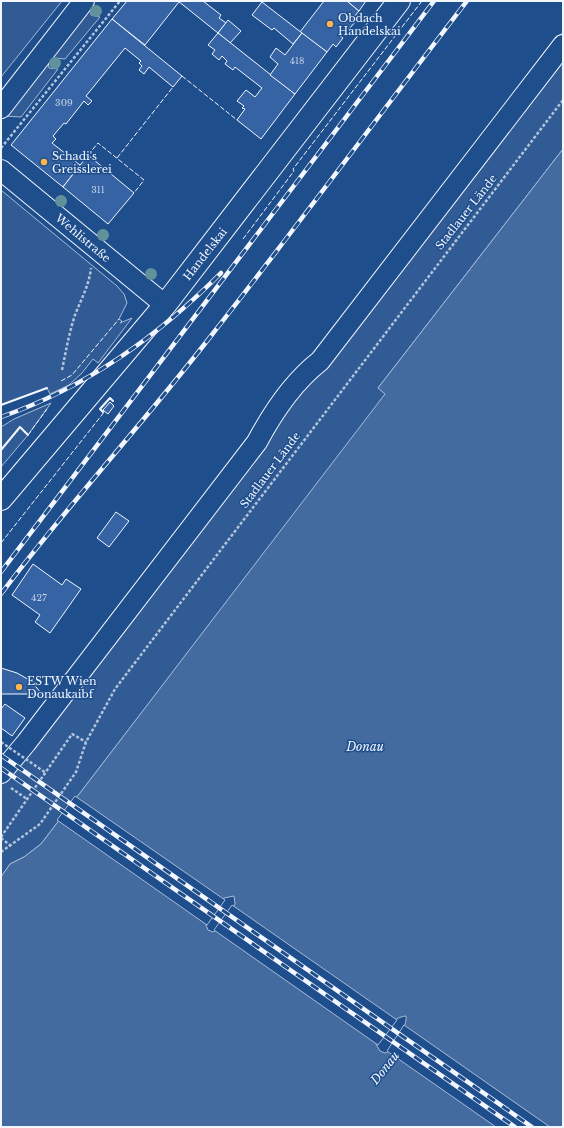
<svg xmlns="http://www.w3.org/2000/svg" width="564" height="1128" viewBox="0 0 564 1128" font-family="'Libre Baskerville',serif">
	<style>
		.built { fill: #305b95; stroke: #a8bbd7 }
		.water { fill: #446ba0; stroke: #a8bbd7; fill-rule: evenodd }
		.pier { fill: #1f4e8c; stroke: #a8bbd7 }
		.building { fill: #3563a3; stroke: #f2f6ff }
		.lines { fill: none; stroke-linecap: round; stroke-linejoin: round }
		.minor-casing { stroke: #f2f6ff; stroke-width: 22 }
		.major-casing { stroke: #f2f6ff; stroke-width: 24 }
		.path { stroke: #b3c4dc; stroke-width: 2.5; stroke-dasharray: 3 2; stroke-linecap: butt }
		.minor { stroke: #1f4e8c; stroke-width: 20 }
		.major { stroke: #1f4e8c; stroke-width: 22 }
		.rail-casing { stroke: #f2f6ff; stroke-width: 4.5 }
		.rail { stroke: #1f4e8c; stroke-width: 3; stroke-dasharray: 9; stroke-linecap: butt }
		.path-bridge { stroke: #b3c4dc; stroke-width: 2.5; stroke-dasharray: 3 2; stroke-linecap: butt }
		.fence { stroke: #f2f6ff; stroke-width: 1; stroke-dasharray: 5 2; stroke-linecap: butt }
		.wall { stroke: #f2f6ff; stroke-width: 2 }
		.tree { fill: #61919a }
		.poi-dot { fill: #ffb74d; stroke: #1f4e8c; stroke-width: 1.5 }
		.labels { text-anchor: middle; stroke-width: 3; stroke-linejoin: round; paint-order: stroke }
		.number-label { font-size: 9px; fill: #c3d1e8 }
		.poi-label { font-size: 11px; fill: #f2f6ff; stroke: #1f4e8c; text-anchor: start }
		.street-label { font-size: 11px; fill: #f2f6ff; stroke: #1f4e8c }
		.water-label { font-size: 12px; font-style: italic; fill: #f2f6ff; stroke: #1f4e8c }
	</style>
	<rect width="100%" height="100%" fill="#1f4e8c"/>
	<g class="built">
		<polygon points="1,1 62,1 1,77"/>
		<polygon points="90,10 91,15 100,17 65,59 55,58 49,61"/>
		<polygon points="563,32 563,149 378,388 386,394 41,844 24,857 10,864 1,877 1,760"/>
		<polygon points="48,62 49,68 58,69 21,117 4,116"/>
		<polygon points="1,190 117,286 124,294 127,303 119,319 122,321 120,323 132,318 98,363 93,359 82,373 69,385 50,394 47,388 1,405"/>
		<polygon points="51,403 28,435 1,467 1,427 14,419"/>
	</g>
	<path class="water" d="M563 149V1127H1V877L10 864 24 857 41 844 385 394 378 388ZM234 896 235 904 217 930 213 932 208 930 205 922 224 898ZM406 1016C408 1024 394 1052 385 1053L380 1051 376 1044C383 1033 392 1017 406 1016Z"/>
	<g class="pier">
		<polygon points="75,796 225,900 207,925 57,820"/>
		<polygon points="232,905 397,1020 378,1045 214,930"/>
		<polygon points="404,1025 550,1127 496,1127 387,1051"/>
	</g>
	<g class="building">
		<polygon points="127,1 178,1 179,2 145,45 112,19"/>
		<polygon points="178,1 203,1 221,15 219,18 226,23 218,33"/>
		<polygon points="324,1 347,1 359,11 352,19 356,21 349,29 346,27 339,35 343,38 336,47 333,44 327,52 300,32"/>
		<polygon points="347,1 366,1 359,11"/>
		<polygon points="262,2 302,33 293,44 274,28 272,30 252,15"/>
		<polygon points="112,19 182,76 173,87 149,67 144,74 139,70 142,66 139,63 141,61 125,48 86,96 92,101 88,105 84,101 66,124 64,123 53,136 56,139 52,143 80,165 63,187 11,145"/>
		<polygon points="228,20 241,31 230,43 218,33"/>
		<polygon points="218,33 295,94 261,139 237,120 245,109 242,108 244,106 237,101 246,90 255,97 262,88 235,67 233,70 225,64 227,61 222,56 219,60 212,54 215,50 208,45"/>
		<polygon points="302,33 327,52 295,94 270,75 278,64 270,57 276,48 285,55"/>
		<polygon points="88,155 134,193 108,224 63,187"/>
		<polygon points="110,402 114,406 108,414 103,410"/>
		<polygon points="116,512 129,521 109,547 97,538"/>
		<polygon points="33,564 62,585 66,579 81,589 50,633 35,622 40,615 12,595"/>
		<polygon points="1,668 17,673 31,681 42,694 1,694"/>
		<polygon points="5,704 25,718 12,736 1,728 1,709"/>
	</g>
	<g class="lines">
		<g class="minor-casing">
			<g id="minor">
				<polyline points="1,108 84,1"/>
				<polyline points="1,170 165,305"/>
				<path d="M1 773 26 743 257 442C273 412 293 382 320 361L563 45"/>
			</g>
		</g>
		<g class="major-casing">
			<polyline id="major" points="1,499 165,305 399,1"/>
		</g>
		<g class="path">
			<polyline points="1,148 120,1"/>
			<path d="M62 370C66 351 69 333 75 315 81 299 89 286 91 268"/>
			<polyline points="11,788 27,799"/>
			<polyline points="1,837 72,734 86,742"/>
			<polyline points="1,838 11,846"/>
			<polyline points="1,852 40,824 76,772 86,742 115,689 563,100"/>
		</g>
		<use href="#minor" class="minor"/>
		<use href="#major" class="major"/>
		<g class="rail-casing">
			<g id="rail">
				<path d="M1 417C87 387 157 337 221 273"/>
				<polyline points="1,572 434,1"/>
				<path d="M1 594C66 507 140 427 207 341 295 229 380 114 467 1"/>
				<polyline points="1,755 532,1127"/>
				<polyline points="1,768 515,1127"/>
			</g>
		</g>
		<use href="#rail" class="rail"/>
		<polyline class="path-bridge" points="1,742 46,773"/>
		<g class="fence">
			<polyline points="182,76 237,120"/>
			<polyline points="88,155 98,143 144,180 134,193"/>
			<polyline points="117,158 173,87"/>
			<polyline points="243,239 294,171 293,169 422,1"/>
			<polyline points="61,381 72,375 119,319"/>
			<polyline points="28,435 47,409"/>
			<polyline points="1,543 105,411"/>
		</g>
		<g class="wall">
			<polyline points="1,405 47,388"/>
			<polyline points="103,412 100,409 110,398 113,401"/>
			<polyline points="1,450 20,427 28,435"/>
		</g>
	</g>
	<g class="tree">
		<circle cx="96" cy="11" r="6"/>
		<circle cx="55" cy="63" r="6"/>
		<circle cx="61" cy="201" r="6"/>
		<circle cx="103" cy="235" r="6"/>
		<circle cx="151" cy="274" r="6"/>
	</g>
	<g class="poi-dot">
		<circle cx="330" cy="24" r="4"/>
		<circle cx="44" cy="162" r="4"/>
		<circle cx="19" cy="687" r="4"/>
	</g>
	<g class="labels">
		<g class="number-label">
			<text x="297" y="64">418</text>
			<text x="64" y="106">309</text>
			<text x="98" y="193">311</text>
			<text x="39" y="601">427</text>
		</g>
		<g class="poi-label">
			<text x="338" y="22">Obdach<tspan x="338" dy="13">Handelskai</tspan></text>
			<text x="52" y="160">Schadi's<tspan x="52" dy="13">Greisslerei</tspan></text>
			<text x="27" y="685">ESTW Wien<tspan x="27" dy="13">Donaukaibf</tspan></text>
		</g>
		<g class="street-label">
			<text transform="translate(466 212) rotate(-52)" y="4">Stadlauer Lände</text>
			<text transform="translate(83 238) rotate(40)" y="4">Wehlistraße</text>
			<text transform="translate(205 254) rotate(-52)" y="4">Handelskai</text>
			<text transform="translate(270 470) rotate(-53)" y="4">Stadlauer Lände</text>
		</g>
		<g class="water-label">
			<text x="365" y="751">Donau</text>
			<text transform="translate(385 1068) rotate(-52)" y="4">Donau</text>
		</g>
	</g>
	<rect width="564" height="1128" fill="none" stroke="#f2f6ff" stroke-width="4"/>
</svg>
